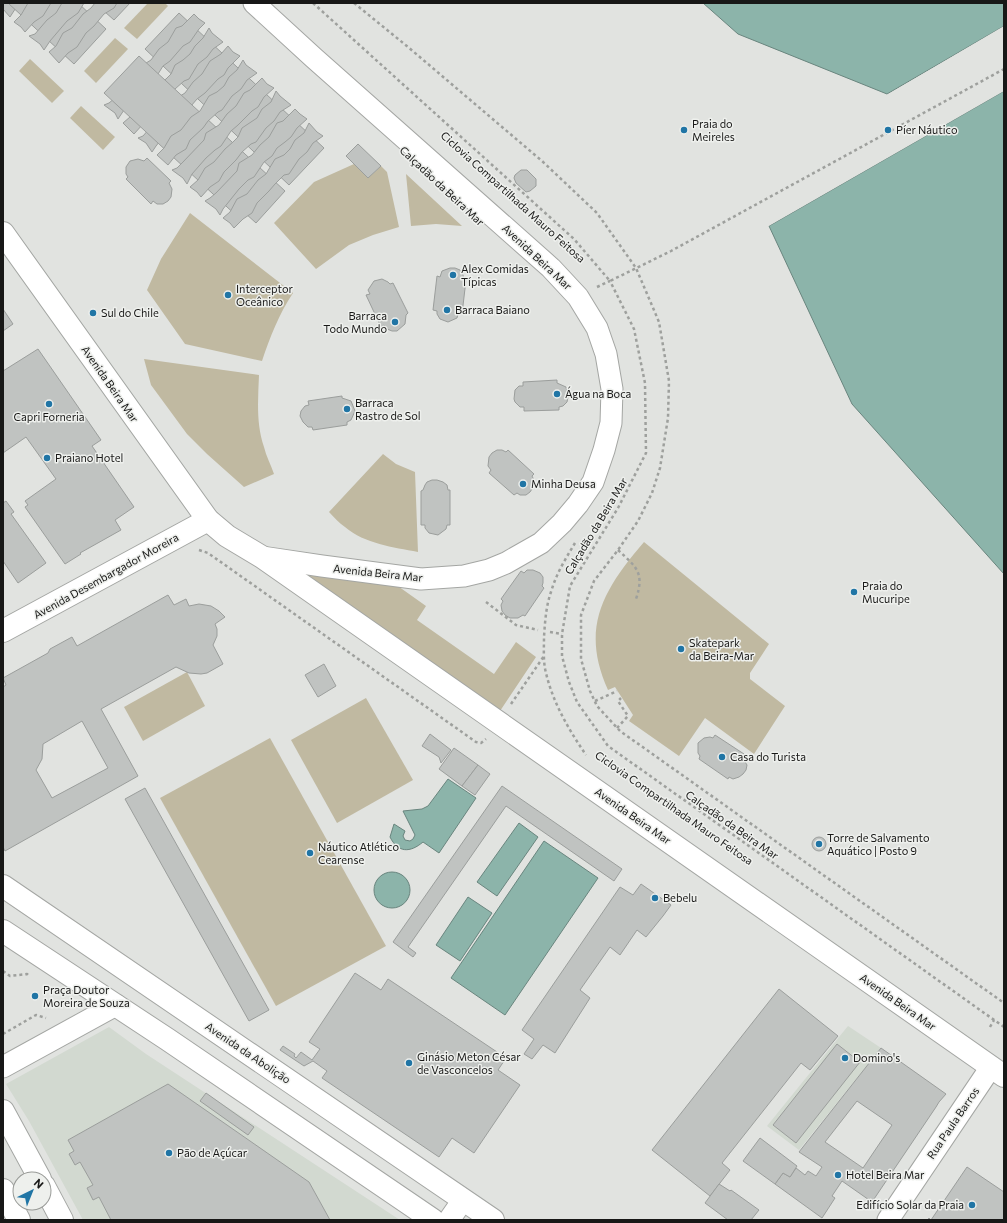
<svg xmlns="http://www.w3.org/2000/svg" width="1007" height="1223" viewBox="0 0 1007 1223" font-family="Commissioner,sans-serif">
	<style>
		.built { fill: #d2d9d0 }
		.green { fill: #c0b9a1 }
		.water { fill: #8cb4aa; stroke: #69857e }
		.pier { fill: #e1e3e0 }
		.building { fill: #c0c3c1; stroke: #9b9e9c; fill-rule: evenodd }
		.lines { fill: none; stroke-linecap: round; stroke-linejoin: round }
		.minor-casing { stroke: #a4a6a3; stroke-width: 23 }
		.major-casing { stroke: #a4a6a3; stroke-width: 24 }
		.path { stroke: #9ea09d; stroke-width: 2.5; stroke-dasharray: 3 3; stroke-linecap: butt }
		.minor { stroke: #fff; stroke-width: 21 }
		.major { stroke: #fff; stroke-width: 22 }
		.poi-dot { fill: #2075a5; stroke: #eef0ed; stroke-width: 1.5 }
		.labels { text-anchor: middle; stroke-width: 3; stroke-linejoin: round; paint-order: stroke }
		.poi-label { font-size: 11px; fill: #181817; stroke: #eef0ed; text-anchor: start }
		.street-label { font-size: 11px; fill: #181817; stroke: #eef0ed }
	</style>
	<rect width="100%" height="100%" fill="#e1e3e0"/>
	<g class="built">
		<polygon points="848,1026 881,1048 799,1150 767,1126"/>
		<polygon points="109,1027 146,1054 400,1220 83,1220 29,1121 6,1084"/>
	</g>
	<g class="green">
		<polygon points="148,3 165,3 168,6 137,39 124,28"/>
		<polygon points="115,38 128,49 96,83 84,71"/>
		<polygon points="30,59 64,91 52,103 19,71"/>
		<polygon points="81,106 115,137 103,150 70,118"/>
		<polygon points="354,164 368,178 381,166 387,172 399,227 373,235 349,245 316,269 274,223 314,182"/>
		<polygon points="406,174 462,226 436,224 411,226"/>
		<path d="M190 213 293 293C279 314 270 337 262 361L185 344 147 290 161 259Z"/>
		<path d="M144 359 259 375C258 399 256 424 264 447 266 456 271 465 274 474L244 487 207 454 187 434 151 385Z"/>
		<path d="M383 454 396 464 415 472 418 552C393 547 365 544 345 527 339 523 334 517 329 512Z"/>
		<path d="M644 542 769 644 750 673V679L785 706 754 754 705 718 679 756 629 721 633 715 615 687 608 690C580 628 603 590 644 542Z"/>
		<polygon points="302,571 395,584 426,606 417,620 494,674 516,642 536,657 500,711"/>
		<polygon points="187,672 205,706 143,741 124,707"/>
		<polygon points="366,698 413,780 337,823 291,740"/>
		<polygon points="270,738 386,946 276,1006 160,798"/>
	</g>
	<g class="water">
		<polygon points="703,3 1004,3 1004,26 887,94 738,34"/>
		<polygon points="1004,91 1004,574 852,404 769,226"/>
		<path d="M448 779 476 798 439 853 423 842C410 853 398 853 390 837L394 824 405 831 403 836 405 840 410 841 413 839 415 835 403 811 422 809 428 806Z"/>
		<polygon points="519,823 538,837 497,896 477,882"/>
		<polygon points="544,841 598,878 505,1015 451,978"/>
		<circle cx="392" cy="890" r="18"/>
		<polygon points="468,897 492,913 460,961 436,945"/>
	</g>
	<g class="pier">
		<polygon points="1004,26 1004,28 888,96 885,96"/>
		<polygon points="1004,89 1004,91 767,227 768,225"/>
	</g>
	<g class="building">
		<polygon points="3,3 19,3 10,17 3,9"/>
		<polygon points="8,3 78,3 106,29 74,64"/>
		<polygon points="28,3 51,3 43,16 34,22 25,32 21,27 14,22 21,15"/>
		<polygon points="62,3 84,3 78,13 67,21 50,41 44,50 40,44 29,36 35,34 47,20 56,13"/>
		<polygon points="95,3 130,3 114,20"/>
		<polygon points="95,3 117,3 114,8 104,14 94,26 86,33 77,47 68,53 59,63 49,52 56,46 63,33 72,28 83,14 91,8"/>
		<polygon points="179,13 324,148 289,185 145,49"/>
		<polygon points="194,14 199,19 205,23 199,29 190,42 183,46 170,61 163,66 153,82 147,85 138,94 124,110 118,119 115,113 104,105 109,103 115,98 135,76 138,68 151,60 159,49 168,42 176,28 182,26"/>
		<polygon points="209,28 212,33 223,42 213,49 207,57 198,64 189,79 184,81 175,89 169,97 157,109 151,118 143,124 134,134 123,123 130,117 138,105 147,99 157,89 158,85 166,79 171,74 175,65 183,60 190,54 195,46 203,38"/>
		<polygon points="228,46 233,52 240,56 228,68 224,75 218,79 205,93 197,99 191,106 187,114 181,118 172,126 156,146 152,152 146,143 138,138 143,136 156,121 164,115 169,108 172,101 185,93 193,82 202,74 210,61 221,54"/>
		<polygon points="139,56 285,191 256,223 245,213 240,219 104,93"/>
		<polygon points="243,60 246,65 257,73 247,80 241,89 232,96 222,110 218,112 208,121 203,128 190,140 186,149 176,155 168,165 157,155 164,148 171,136 181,130 191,117 200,111 209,96 217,92 224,86 229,77 237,70"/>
		<polygon points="262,78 267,84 274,88 264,97 258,107 252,111 238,125 231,131 221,146 215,150 206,158 192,174 187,184 183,178 172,170 177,168 183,162 204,140 206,133 219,125 227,114 236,106 244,93 250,90"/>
		<polygon points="276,91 280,96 291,105 280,112 274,121 266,128 256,142 251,144 242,152 236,160 224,172 219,181 210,187 201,197 197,192 190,187 198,180 205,168 214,162 225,149 233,142 238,137 242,128 257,118 262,109 271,102"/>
		<polygon points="295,109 300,114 307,119 297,128 291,137 285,142 277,148 272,156 264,162 254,177 248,180 239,189 223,209 220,215 216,209 205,201 210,198 216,193 237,171 239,163 252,155 260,145 269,137 277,123 283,121"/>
		<polygon points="309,123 317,132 323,136 313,143 307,152 299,159 289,174 284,175 275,184 269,191 257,203 252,213 243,219 234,228 230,223 223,218 230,212 237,199 247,194 258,180 266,174 275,159 284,155 290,149 295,140 304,133"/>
		<polygon points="358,144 381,166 368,178 346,156"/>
		<polygon points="147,158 171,181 169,183 172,189 171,197 168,201 163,204 157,204 153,201 151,204 126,179 128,177 126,174 126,167 130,161 138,159 144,161"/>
		<polygon points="521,170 527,170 536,179 536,186 530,191 526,192 516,183 514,178 515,175"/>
		<polygon points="450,268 455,268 460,270 463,275 464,280 466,280 462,314 458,314 457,318 448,322 440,319 437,314 437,311 433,310 437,276 440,277 442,271"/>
		<polygon points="382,279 388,282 390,284 393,283 408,313 406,315 405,324 397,331 392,331 387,329 384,325 381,327 366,295 370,294 368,290 374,281"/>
		<polygon points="3,309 13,324 3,331"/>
		<polygon points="38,349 101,440 92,446 134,507 115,520 121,530 80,553 81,554 65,564 25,507 28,505 25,501 56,479 26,437 3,453 3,371"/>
		<polygon points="557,380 557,383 566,387 568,397 567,402 563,406 559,407 559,410 524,411 524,407 520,407 515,402 514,399 515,390 519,386 523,386 523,382"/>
		<polygon points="342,396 342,398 351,401 355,411 351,420 347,422 347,425 313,430 312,427 308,427 303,422 300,416 301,411 305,406 309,405 308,401"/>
		<polygon points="497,450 502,450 506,452 508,450 534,474 532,476 534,480 534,486 530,492 526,495 520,495 517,493 514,495 489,473 491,470 488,466 489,457 492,453"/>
		<polygon points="432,480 437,480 443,482 447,485 448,490 450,490 450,525 447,525 446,529 438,535 429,533 425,528 425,525 421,525 421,491 423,490 425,485 427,482"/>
		<polygon points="6,501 14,512 11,514 46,563 18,583 3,561 3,503"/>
		<polygon points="527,570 533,570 540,573 543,577 543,583 542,586 544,588 525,616 523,615 518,618 510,618 505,615 502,611 501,605 503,601 501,599 521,571 524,573"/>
		<path d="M168 595 174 605 186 599 189 606 199 604 211 606 219 611 225 617 215 624 217 629V636L213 645 223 664 207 673 201 674 189 673 176 667 101 709 138 776 5 851 3 847V687L6 685 3 678 48 653 50 649 72 637 77 646ZM82 721 108 768 52 798 36 770 42 759 43 744Z"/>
		<polygon points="324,664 336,686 318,697 305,675"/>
		<polygon points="430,734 451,750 441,763 439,757 422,746"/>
		<polygon points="715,735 744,754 742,757 747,765 746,770 743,774 739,777 733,779 729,777 728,779 699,759 700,756 698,753 698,743 704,738 710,737 713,738"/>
		<polygon points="454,748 478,765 462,786 439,769"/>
		<polygon points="478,765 490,774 475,795 462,786"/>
		<polygon points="502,786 622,869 614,881 506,806 408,947 416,953 413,957 393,942"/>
		<polygon points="145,788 269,1010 249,1021 125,799"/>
		<circle cx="819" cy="844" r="7"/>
		<polygon points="641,884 671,905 663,916 646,937 637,930 620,955 610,947 580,990 590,998 555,1053 543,1045 532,1059 524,1054 534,1039 522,1030 620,887 633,895"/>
		<polygon points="355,973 381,990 388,979 506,1058 498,1070 520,1085 474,1153 452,1138 439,1157 322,1078 327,1071 313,1061 304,1066 280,1050 283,1046 295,1054 294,1056 296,1058 301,1052 312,1060 320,1049 309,1042"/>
		<polygon points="779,989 838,1036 810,1070 801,1063 722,1163 730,1170 710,1196 652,1150"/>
		<polygon points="837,1044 860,1062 796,1143 773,1125"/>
		<path d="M881 1048 946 1094 939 1102 936 1107 872 1202 842 1181 832 1196 835 1198 822 1218 775 1184 783 1173 790 1177 796 1168 805 1175 808 1171 816 1176 822 1167 799 1152ZM857 1101 892 1125 863 1168 825 1142Z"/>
		<polygon points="168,1084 309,1182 330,1220 111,1220 99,1197 93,1200 87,1188 93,1185 80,1162 75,1165 69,1154 74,1151 68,1140"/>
		<polygon points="206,1093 254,1127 248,1135 200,1101"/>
		<polygon points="760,1138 797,1166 790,1177 783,1173 775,1184 743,1161"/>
		<polygon points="967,1167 1004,1192 1004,1220 927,1220 929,1218 931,1220"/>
		<polygon points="719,1184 730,1191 731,1190 759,1210 751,1220 728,1220 705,1203"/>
	</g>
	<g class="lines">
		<g class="minor-casing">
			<g id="minor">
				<polyline points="254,3 314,58 551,268 578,297 597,328 606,354 612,389 611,423 604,450 593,482 578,504 562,523 541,543 506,563 489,570 464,576 421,579 322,566 262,557"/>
				<polyline points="3,1067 116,1005"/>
				<polyline points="449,1220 463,1200"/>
				<polyline points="888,1220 991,1067"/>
			</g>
		</g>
		<g class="major-casing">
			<g id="major">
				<polyline points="3,233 208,520 227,536 262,557 1004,1076"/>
				<polyline points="3,631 208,520"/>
				<polyline points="3,886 493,1220"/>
				<polyline points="3,931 167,1039 433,1220"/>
				<polyline points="3,1111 40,1179"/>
				<polyline points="44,1186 62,1220"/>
				<polyline points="3,1190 19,1220"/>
			</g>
		</g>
		<g class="path">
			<polyline points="313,3 574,239 610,281 671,251 1004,69"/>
			<polyline points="354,3 408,47 542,161 597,213 636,268 659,322 669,381 668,418 660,468 652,493 638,521 618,550 594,581 581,615 581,659 590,691 597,706 620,731 1004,1003"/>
			<polyline points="597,287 610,281 634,329 645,383 646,453 618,508 570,586 562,634 562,656 569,682 577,702 608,746 1004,1027"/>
			<path d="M575 543C566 558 556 574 551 592 546 606 545 622 544 637 544 649 543 662 546 673 553 703 569 730 586 755"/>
			<polyline points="199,550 208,553 476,742 481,743 486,739"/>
			<path d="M618 550C636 567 645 572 636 599"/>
			<polyline points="486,602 516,625 538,630"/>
			<polyline points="550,632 562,634"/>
			<polyline points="595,701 617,691"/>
			<polyline points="511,704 544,656"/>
			<polyline points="617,728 628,716 618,701 621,698"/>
			<polyline points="3,971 10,976 27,974 28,975"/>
			<polyline points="990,1027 994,1020"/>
			<polyline points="3,1034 36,1015 46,1018"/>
		</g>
		<use href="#minor" class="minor"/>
		<use href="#major" class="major"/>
	</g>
	<g class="poi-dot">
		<circle cx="684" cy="130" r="4"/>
		<circle cx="888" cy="130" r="4"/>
		<circle cx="453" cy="275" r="4"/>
		<circle cx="228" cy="295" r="4"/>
		<circle cx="447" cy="310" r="4"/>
		<circle cx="93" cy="313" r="4"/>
		<circle cx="395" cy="322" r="4"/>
		<circle cx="557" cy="394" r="4"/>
		<circle cx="49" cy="404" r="4"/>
		<circle cx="347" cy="409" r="4"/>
		<circle cx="47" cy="458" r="4"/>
		<circle cx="523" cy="484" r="4"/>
		<circle cx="854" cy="592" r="4"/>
		<circle cx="681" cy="649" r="4"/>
		<circle cx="722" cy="757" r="4"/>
		<circle cx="819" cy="844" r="4"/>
		<circle cx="310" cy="853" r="4"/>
		<circle cx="655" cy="898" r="4"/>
		<circle cx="35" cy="996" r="4"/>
		<circle cx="845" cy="1058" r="4"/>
		<circle cx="409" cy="1063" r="4"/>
		<circle cx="169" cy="1153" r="4"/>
		<circle cx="838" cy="1175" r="4"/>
		<circle cx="972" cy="1205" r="4"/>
	</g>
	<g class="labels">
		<g class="poi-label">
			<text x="692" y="128">Praia do<tspan x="692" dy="13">Meireles</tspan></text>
			<text x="896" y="134">Píer Náutico</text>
			<text x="461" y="273">Alex Comidas<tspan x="461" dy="13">Típicas</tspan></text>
			<text x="236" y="293">Interceptor<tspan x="236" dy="13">Oceânico</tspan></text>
			<text x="455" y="314">Barraca Baiano</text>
			<text x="101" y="317">Sul do Chile</text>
			<text x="387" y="320" text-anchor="end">Barraca<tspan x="387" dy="13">Todo Mundo</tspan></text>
			<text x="565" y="398">Água na Boca</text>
			<text x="355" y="407">Barraca<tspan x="355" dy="13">Rastro de Sol</tspan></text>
			<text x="49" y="421" text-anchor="middle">Capri Forneria</text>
			<text x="55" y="462">Praiano Hotel</text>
			<text x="531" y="488">Minha Deusa</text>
			<text x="862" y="590">Praia do<tspan x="862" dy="13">Mucuripe</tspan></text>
			<text x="689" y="647">Skatepark<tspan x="689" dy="13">da Beira-Mar</tspan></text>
			<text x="730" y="761">Casa do Turista</text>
			<text x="827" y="842">Torre de Salvamento<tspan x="827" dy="13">Aquático | Posto 9</tspan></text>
			<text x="318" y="851">Náutico Atlético<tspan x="318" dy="13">Cearense</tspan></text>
			<text x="663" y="902">Bebelu</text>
			<text x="43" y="994">Praça Doutor<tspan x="43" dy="13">Moreira de Souza</tspan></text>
			<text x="417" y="1061">Ginásio Meton César<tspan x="417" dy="13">de Vasconcelos</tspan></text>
			<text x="853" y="1062">Domino's</text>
			<text x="177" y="1157">Pão de Açúcar</text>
			<text x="846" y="1179">Hotel Beira Mar</text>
			<text x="964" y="1209" text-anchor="end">Edifício Solar da Praia</text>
		</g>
		<g class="street-label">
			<text transform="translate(442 186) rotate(43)" y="4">Calçadão da Beira Mar</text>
			<text transform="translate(513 197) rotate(42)" y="4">Ciclovia Compartilhada Mauro Feitosa</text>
			<text transform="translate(537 257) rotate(43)" y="4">Avenida Beira Mar</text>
			<text transform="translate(110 384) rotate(55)" y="4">Avenida Beira Mar</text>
			<text transform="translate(596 526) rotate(-59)" y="4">Calçadão da Beira Mar</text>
			<text transform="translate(378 573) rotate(6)" y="4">Avenida Beira Mar</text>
			<text transform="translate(106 576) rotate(-29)" y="4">Avenida Desembargador Moreira</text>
			<text transform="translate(674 808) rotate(35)" y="4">Ciclovia Compartilhada Mauro Feitosa</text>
			<text transform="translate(633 816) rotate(35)" y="4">Avenida Beira Mar</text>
			<text transform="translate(732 825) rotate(35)" y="4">Calçadão da Beira Mar</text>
			<text transform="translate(898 1002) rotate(35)" y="4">Avenida Beira Mar</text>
			<text transform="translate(248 1053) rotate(34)" y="4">Avenida da Abolição</text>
			<text transform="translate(953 1123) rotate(-56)" y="4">Rua Paula Barros</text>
		</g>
	</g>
	<rect width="1007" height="1223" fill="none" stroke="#181817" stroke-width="8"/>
	<g transform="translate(32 1191) rotate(43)"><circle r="19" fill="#eef0ed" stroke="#989a97"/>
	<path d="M0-3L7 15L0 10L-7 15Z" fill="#2075a5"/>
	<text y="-6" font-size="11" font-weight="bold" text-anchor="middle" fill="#181817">N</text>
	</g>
</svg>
